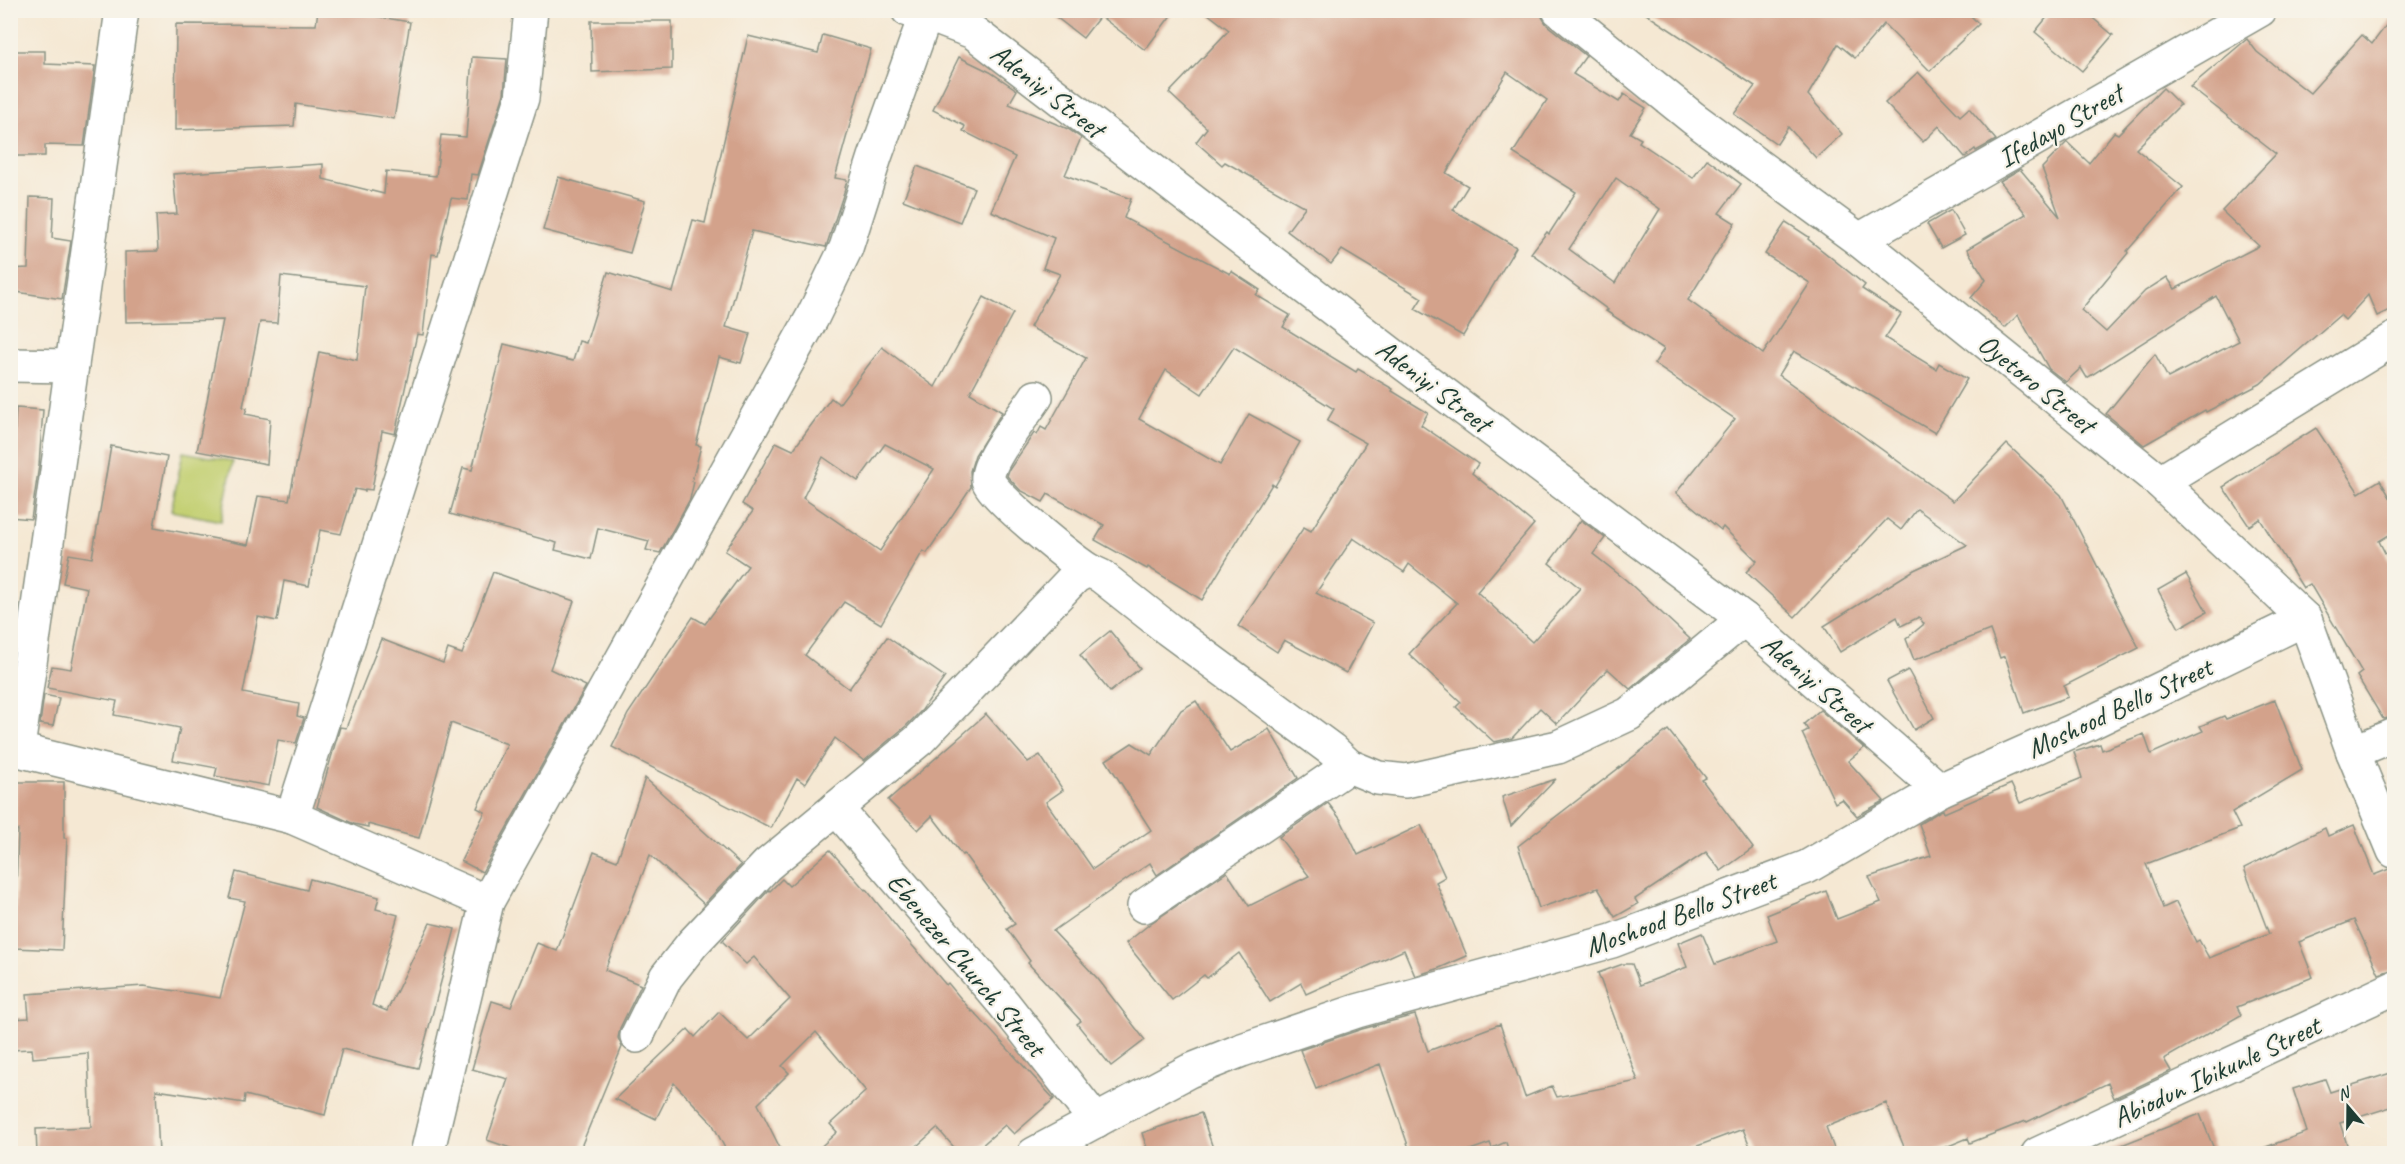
<svg xmlns="http://www.w3.org/2000/svg" width="2405" height="1164" viewBox="0 0 2405 1164" font-family="Caveat,sans-serif">
	<style>
		.green { fill: #c2cf71; stroke: #708652; stroke-width: 1.5 }
		.building { fill: #d3a28b; fill-rule: evenodd }
		.lines { fill: none; stroke-linecap: round; stroke-linejoin: round }
		.minor-casing { stroke: #8a9284; stroke-width: 36 }
		.minor { stroke: #fff; stroke-width: 33 }
		.labels { text-anchor: middle; stroke-width: 4.5; stroke-linejoin: round; paint-order: stroke }
		.street-label { font-size: 28px; fill: #1f3d34; stroke: #f7f3e8 }
	</style>
	<rect width="100%" height="100%" fill="#f7f3e8"/>
	<filter id="ink" filterUnits="userSpaceOnUse"><feTurbulence type="fractalNoise" baseFrequency=".0167" numOctaves="2"/><feDisplacementMap in="SourceGraphic" scale="12" xChannelSelector="R" yChannelSelector="G"/><feConvolveMatrix kernelMatrix="1 2 1 2 8 2 1 2 1" color-interpolation-filters="sRGB"/></filter>
	<filter id="wash" filterUnits="userSpaceOnUse"><feTurbulence type="fractalNoise" baseFrequency=".008" numOctaves="4" result="noise"/><feDisplacementMap in="SourceGraphic" scale="24" xChannelSelector="R" yChannelSelector="G"/><feGaussianBlur stdDeviation="1.35" result="paint"/><feColorMatrix in="noise" values="0 0 0 0 0 0 0 0 0 0 0 0 0 0 0 0 0 1.4 0 .05"/><feComposite in="paint" operator="in"/></filter>
	<g filter="url(#wash)">
		<rect width="100%" height="100%" fill="#f5e8d3"/>
		<polygon class="green" points="183,452 233,461 221,521 171,511"/>
		<g id="blocks">
			<g class="building">
				<polygon points="318,10 356,13 410,22 394,119 296,104 294,126 175,130 176,24 316,25"/>
				<polygon points="1047,10 1175,10 1145,50 1100,16 1083,38"/>
				<path d="M1203 10H1541L1542 17 1547 25 1586 56 1573 74 1619 102 1624 94 1646 108 1630 133 1641 139 1639 142 1693 178 1707 159 1741 184 1719 213 1735 223 1688 300 1763 354 1810 283 1765 254 1786 222 1809 237 1808 239 1865 285 1862 289 1901 314 1885 338 1936 369 1939 363 1967 379 1935 433 1794 351 1779 375 1953 501 2007 444 2061 495 2139 648 2064 686 2068 697 2024 713 2005 656 2000 658 1990 630 1914 660 1906 639 1924 624 1919 617 1901 626 1897 617 1840 652 1824 626 1914 570 1967 545 1917 509 1901 530 1887 519 1795 617 1746 572 1757 561 1723 527 1721 530 1676 493 1735 419 1654 364 1664 349 1606 311 1608 310 1531 253 1547 232 1549 234 1576 192 1513 153 1547 100 1507 72 1446 173 1468 186 1453 210 1516 247 1463 336 1415 309 1422 298 1342 250 1331 264 1287 231 1305 207 1225 162 1222 165 1196 142 1207 128 1169 93 1229 30ZM1616 178 1660 209 1615 283 1569 249Z"/>
				<polygon points="1640,10 1965,10 1979,24 1930,71 1884,24 1855,58 1838,44 1808,95 1842,134 1816,158 1788,127 1777,144 1734,114 1755,86"/>
				<polygon points="2053,10 2083,10 2113,35 2082,71 2035,32"/>
				<polygon points="2394,15 2394,308 2377,316 2368,295 2345,320 2340,315 2260,384 2206,412 2205,410 2144,445 2106,414 2155,354 2168,378 2239,341 2216,296 2087,378 2081,368 2066,382 2049,369 2018,315 2005,328 1971,298 1986,280 1967,249 2026,214 2000,181 2020,169 2060,217 2042,168 2067,142 2089,163 2114,132 2118,134 2163,88 2180,105 2136,149 2183,187 2127,251 2128,253 2081,310 2106,332 2145,291 2167,277 2175,289 2259,246 2222,211 2276,154 2190,87 2247,39 2257,52 2310,93 2362,35 2372,44"/>
				<polygon points="591,21 672,21 672,69 592,72"/>
				<polygon points="823,35 871,49 835,178 847,180 844,192 826,247 752,231 726,327 750,334 741,363 719,357 696,445 701,446 692,481 694,482 690,499 660,553 646,550 649,541 598,528 591,559 555,550 557,543 450,514 463,468 472,470 504,344 573,361 579,341 586,343 608,272 673,292 693,220 705,223 748,36 818,53"/>
				<polygon points="10,51 45,51 45,64 95,66 84,146 45,145 45,156 10,156"/>
				<polygon points="472,57 507,59 504,94 478,175 471,174 468,200 451,198 438,255 432,254 423,335 417,334 395,434 382,431 372,490 365,489 365,491 355,489 341,534 320,530 309,586 284,581 277,621 258,617 243,693 299,704 297,716 304,718 296,743 278,740 269,786 215,776 217,768 173,760 180,728 114,715 117,701 47,688 52,666 71,669 87,588 63,583 69,554 92,558 111,446 167,457 154,527 248,545 258,496 289,500 319,352 357,360 365,286 281,276 277,323 260,322 243,407 247,408 245,414 270,419 267,464 197,451 223,320 126,322 125,252 158,251 156,215 177,214 173,174 323,164 323,179 384,194 386,171 436,176 441,135 466,137"/>
				<polygon points="959,57 990,72 1017,90 1009,104 1068,129 1081,138 1065,175 1131,199 1124,218 1230,274 1231,271 1260,290 1256,295 1290,315 1283,327 1356,372 1358,369 1393,389 1392,391 1428,413 1421,425 1478,464 1472,473 1534,524 1477,592 1532,642 1580,588 1549,563 1581,520 1605,538 1593,554 1626,580 1690,639 1630,689 1608,669 1557,724 1540,708 1512,738 1494,742 1456,707 1461,702 1409,654 1457,603 1409,564 1404,572 1353,538 1316,593 1373,623 1346,673 1284,640 1277,652 1238,626 1304,527 1311,531 1366,443 1327,421 1334,409 1234,347 1202,394 1166,370 1139,419 1220,465 1249,414 1300,442 1275,486 1272,484 1202,600 1148,567 1147,569 1095,540 1104,525 1048,494 1043,502 1020,490 1007,476 1009,470 1034,433 1037,435 1041,427 1046,430 1086,358 1030,327 1060,274 1043,268 1054,238 991,211 1015,157 963,131 965,126 933,110"/>
				<polygon points="1918,72 1960,116 1969,108 1996,140 1976,151 1975,149 1965,157 1939,126 1923,142 1885,103"/>
				<polygon points="917,166 974,188 960,222 903,200"/>
				<polygon points="558,177 645,201 630,253 543,230"/>
				<polygon points="30,197 54,198 52,238 71,241 62,299 10,291 10,269 28,268"/>
				<polygon points="1951,210 1965,235 1941,248 1927,224"/>
				<path d="M984 297 1013 313 970 393 1002 412 975 455 970 471 971 487 927 553 923 551 881 624 844 602 805 655 849 689 887 637 945 677 922 710 906 726 864 761 835 738 805 784 797 778 771 828 612 747 628 714 693 617 705 624 748 566 725 551 753 511 742 504 776 442 793 450 831 398 839 404 882 347 935 387ZM885 444 934 469 880 551 803 498 823 457 858 481Z"/>
				<polygon points="16,408 43,410 39,465 31,519 10,517"/>
				<polygon points="2316,428 2359,493 2380,480 2394,504 2394,532 2379,541 2394,571 2394,717 2383,719 2357,676 2362,672 2310,584 2303,588 2260,519 2249,526 2223,487"/>
				<polygon points="493,572 574,601 550,669 586,686 482,872 461,861 485,812 477,808 507,744 451,723 419,838 368,824 368,827 354,824 317,807 340,727 346,728 381,639 443,663 448,649 462,654"/>
				<polygon points="2186,574 2207,612 2179,628 2158,590"/>
				<polygon points="1110,631 1140,668 1110,692 1080,655"/>
				<polygon points="1908,670 1934,718 1914,730 1887,681"/>
				<polygon points="44,695 59,698 53,726 40,724"/>
				<polygon points="2275,700 2302,770 2232,812 2240,828 2146,864 2163,908 2176,902 2196,942 2199,940 2209,958 2269,934 2244,868 2325,828 2328,836 2354,825 2374,875 2389,869 2394,869 2394,969 2379,974 2354,920 2299,942 2313,977 2237,1007 2241,1015 2164,1059 2171,1071 2114,1098 2108,1083 2027,1122 2026,1121 1970,1143 1968,1138 1929,1154 1907,1154 1886,1103 1826,1127 1836,1154 1753,1154 1743,1129 1676,1154 1509,1154 1506,1142 1492,1148 1490,1143 1459,1154 1411,1154 1380,1064 1316,1089 1300,1050 1362,1029 1415,1015 1428,1051 1500,1024 1525,1097 1552,1086 1557,1097 1638,1081 1598,973 1623,964 1632,964 1640,985 1687,967 1678,943 1702,933 1715,964 1777,941 1767,915 1826,891 1837,919 1881,902 1869,877 1931,856 1919,824 1940,811 1943,810 1944,813 2011,784 2020,803 2082,778 2074,752 2100,744 2102,750 2144,734 2151,754 2203,731 2200,726 2224,716 2226,719"/>
				<polygon points="1196,701 1230,752 1269,729 1298,778 1157,875 1150,863 1053,931 1098,979 1145,1040 1111,1066 1077,1024 1081,1021 1028,963 1030,961 1007,929 1015,924 964,854 962,855 932,816 918,830 888,800 986,714 1028,762 1040,755 1063,790 1046,802 1093,869 1151,830 1106,760 1132,743 1151,755 1181,710"/>
				<polygon points="1820,710 1864,748 1848,761 1884,801 1857,816 1842,799 1835,803 1802,733 1808,730 1804,724"/>
				<polygon points="1668,730 1706,778 1702,780 1753,848 1721,871 1706,852 1635,899 1638,904 1615,917 1598,888 1539,908 1518,846"/>
				<polygon points="645,778 741,865 704,904 650,855 605,970 641,985 620,1028 618,1038 622,1047 578,1154 528,1154 487,1140 508,1079 472,1069 492,1001 511,1007 537,943 557,951 594,852 617,861"/>
				<polygon points="1556,779 1511,826 1502,797"/>
				<polygon points="16,782 64,782 64,838 67,838 62,950 14,948 18,830 16,830"/>
				<polygon points="1328,803 1341,820 1358,855 1421,825 1445,877 1436,882 1467,956 1437,969 1415,976 1404,950 1306,994 1301,983 1270,1002 1239,953 1207,978 1204,975 1172,1000 1126,943 1151,923 1227,872 1249,906 1309,876 1279,837"/>
				<polygon points="830,850 865,890 866,889 899,930 946,985 948,983 972,1012 973,1011 1054,1099 1014,1134 1005,1125 972,1154 960,1154 937,1128 908,1154 813,1154 837,1132 830,1124 866,1091 816,1032 782,1066 789,1073 758,1104 783,1154 728,1154 712,1123 674,1083 656,1119 615,1099 688,1029 695,1037 719,1012 748,1040 790,999 754,957 746,964 722,941 769,890 770,891 782,879 789,886"/>
				<polygon points="236,872 307,890 310,879 379,897 376,909 398,915 372,1005 387,1011 430,923 455,929 418,1068 342,1049 325,1115 245,1095 244,1103 156,1090 159,1154 37,1154 36,1129 91,1127 88,1053 33,1058 32,1049 10,1050 10,1019 29,1018 27,994 144,986 220,998 245,901 229,898"/>
				<polygon points="2394,1072 2394,1106 2340,1123 2350,1154 2256,1154 2255,1151 2307,1132 2293,1089 2325,1079 2330,1092"/>
				<polygon points="1201,1113 1215,1154 1149,1154 1142,1133"/>
				<polygon points="2200,1114 2216,1154 2104,1154 2104,1152"/>
			</g>
		</g>
	</g>
	<g filter="url(#ink)">
		<use href="#blocks" fill-opacity="0" stroke="#8a9284" stroke-width="1.5"/>
		<g class="lines">
			<g class="minor-casing">
				<g id="minor">
					<polyline points="908,10 926,14 973,32 1403,363 1744,619 1940,790"/>
					<polyline points="1559,10 1693,118 1859,240 2160,482 2305,619 2353,752 2394,851"/>
					<polyline points="1859,240 2260,10"/>
					<polyline points="10,365 72,366"/>
					<path d="M1036 397C1026 413 984 463 988 480 991 495 1071 559 1088 570"/>
					<polyline points="2160,482 2394,339"/>
					<polyline points="10,748 292,817 487,902"/>
					<polyline points="18,748 122,10"/>
					<polyline points="2353,752 2394,735"/>
					<polyline points="836,808 1004,1004 1096,1121"/>
					<polyline points="292,817 522,98 531,10"/>
					<polyline points="1144,906 1349,766"/>
					<polyline points="637,1036 666,977 693,943 767,865 919,740 1075,577 1088,570 1101,576 1168,629 1332,750 1349,766 1378,778 1406,781 1558,747 1629,714 1744,619"/>
					<polyline points="427,1154 487,902 812,318 846,248 875,157 926,14"/>
					<polyline points="1034,1154 1189,1071 1242,1050 1357,1011 1612,941 1807,867 1940,790 2088,724 2305,619"/>
					<polyline points="2038,1154 2394,988"/>
				</g>
			</g>
			<use href="#minor" class="minor"/>
		</g>
	</g>
	<g class="labels">
		<g class="street-label">
			<text transform="translate(1048 90) rotate(38)" y="10">Adeniyi Street</text>
			<text transform="translate(2060 125) rotate(-30)" y="10">Ifedayo Street</text>
			<text transform="translate(2037 383) rotate(39)" y="10">Oyetoro Street</text>
			<text transform="translate(1434 385) rotate(37)" y="10">Adeniyi Street</text>
			<text transform="translate(1817 683) rotate(41)" y="10">Adeniyi Street</text>
			<text transform="translate(2119 707) rotate(-25)" y="10">Moshood Bello Street</text>
			<text transform="translate(1680 913) rotate(-20)" y="10">Moshood Bello Street</text>
			<text transform="translate(967 964) rotate(50)" y="10">Ebenezer Church Street</text>
			<text transform="translate(2216 1071) rotate(-25)" y="10">Abiodun Ibikunle Street</text>
		</g>
	</g>
	<rect width="2405" height="1164" fill="none" stroke="#f7f3e8" stroke-width="36"/>
	<g transform="translate(2348 1107) rotate(340)" stroke="#f7f3e8" stroke-width="4.5" paint-order="stroke">
	<path d="M0-4.5L10 22L0 15L-10 22Z" fill="#1f3d34"/>
	<text y="-9" font-size="16" font-weight="bold" text-anchor="middle" fill="#1f3d34">N</text>
	</g>
</svg>
